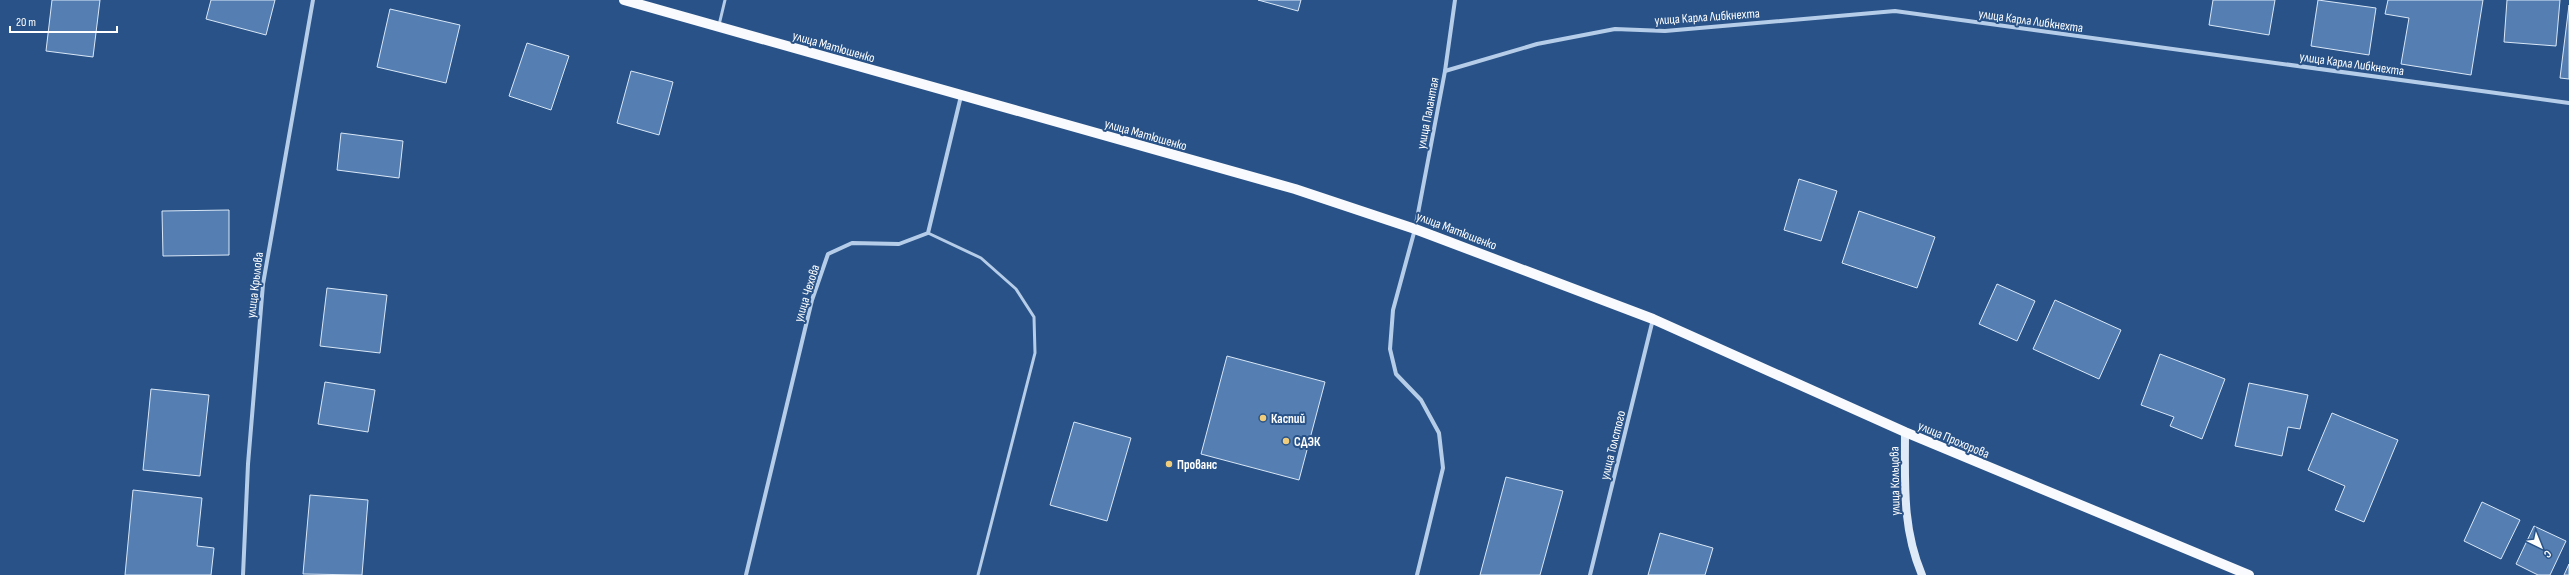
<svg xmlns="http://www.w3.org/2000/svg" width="2569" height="575" viewBox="0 0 2569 575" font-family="'Sofia Sans Condensed',sans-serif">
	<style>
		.building { fill: #557fb2; stroke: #d9e7f7 }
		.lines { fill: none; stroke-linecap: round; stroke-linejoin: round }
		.lane { stroke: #b6cde9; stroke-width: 3 }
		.street { stroke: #b6cde9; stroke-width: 4 }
		.secondary { stroke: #dfeaf8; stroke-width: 8 }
		.primary { stroke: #f8fafe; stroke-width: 10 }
		.poi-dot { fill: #f0cd7c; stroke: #295388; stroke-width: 1.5 }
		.labels { text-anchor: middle; stroke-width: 4; stroke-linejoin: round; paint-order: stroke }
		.street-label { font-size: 13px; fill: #fff; stroke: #295388 }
		.poi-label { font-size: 13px; font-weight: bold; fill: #fff; stroke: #295388; text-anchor: start }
	</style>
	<rect width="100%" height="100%" fill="#295388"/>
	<g class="building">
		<polygon points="52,0 100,0 93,57 46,51"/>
		<polygon points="211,0 275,0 266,35 206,19"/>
		<polygon points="1258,0 1301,0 1298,11"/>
		<polygon points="2213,0 2275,0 2269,35 2209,25"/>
		<polygon points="2318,0 2376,8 2369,55 2311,46"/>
		<polygon points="2388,0 2483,0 2471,75 2401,64 2409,18 2385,14"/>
		<polygon points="2507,0 2560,0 2556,46 2504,42"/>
		<polygon points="2569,5 2569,79 2560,78"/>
		<polygon points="390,9 460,25 446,83 377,67"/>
		<polygon points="527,43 569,56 551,110 509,96"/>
		<polygon points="631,71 673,82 659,135 617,123"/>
		<polygon points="341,133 403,141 399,178 337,170"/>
		<polygon points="1799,179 1837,191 1821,241 1784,230"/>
		<polygon points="229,210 229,255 163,256 162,211"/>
		<polygon points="1859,211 1935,237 1917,288 1842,263"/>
		<polygon points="1997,284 2035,301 2017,341 1979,324"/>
		<polygon points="327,288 387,295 380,353 320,346"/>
		<polygon points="2055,300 2121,330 2099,379 2033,349"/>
		<polygon points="2160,354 2225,379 2202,439 2170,426 2174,417 2141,405"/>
		<polygon points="1227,356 1325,382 1299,480 1201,454"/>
		<polygon points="325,382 375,390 368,432 318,424"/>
		<polygon points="2249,383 2308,395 2300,429 2288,427 2282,456 2235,446"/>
		<polygon points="151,389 209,395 200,476 143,470"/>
		<polygon points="2332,413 2398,440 2364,522 2335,510 2345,486 2308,470"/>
		<polygon points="1074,422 1131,438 1107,521 1050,505"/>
		<polygon points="1506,477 1563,491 1540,575 1480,575"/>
		<polygon points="133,490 202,498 197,546 214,548 211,575 125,575"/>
		<polygon points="310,495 368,500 362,575 303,574"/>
		<polygon points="2482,502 2520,520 2501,559 2464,541"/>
		<polygon points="2534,526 2566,541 2550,575 2538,575 2516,564"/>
		<polygon points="1660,533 1713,548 1705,575 1648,575"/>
		<polygon points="2569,564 2569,575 2564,575"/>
	</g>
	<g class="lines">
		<g class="lane">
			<polyline points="719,25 725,0"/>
			<polyline points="928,233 981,258 1016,289 1034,317 1035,353 978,575"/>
		</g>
		<g class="street">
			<polyline points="1445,71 1537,44 1615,29 1665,31 1895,11 2569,103"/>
			<polyline points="243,575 248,464 263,284 313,0"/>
			<polyline points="746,575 812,300 828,254 852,243 899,244 928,233 961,96"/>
			<polyline points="1417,575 1443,468 1439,433 1421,400 1396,374 1390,349 1393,310 1415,229 1445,71 1455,0"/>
			<polyline points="1590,575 1653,319"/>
		</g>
		<path class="secondary" d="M1905 432C1905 483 1902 528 1922 575"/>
		<polyline class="primary" points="624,0 1295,189 1415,229 1653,319 1905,432 2249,575"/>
	</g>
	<g class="poi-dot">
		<circle cx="1263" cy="418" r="4"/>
		<circle cx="1286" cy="441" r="4"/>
		<circle cx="1169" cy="464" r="4"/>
	</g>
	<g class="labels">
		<g class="street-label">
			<text transform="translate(1707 16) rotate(-4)" y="5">улица Карла Либкнехта</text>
			<text transform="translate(2031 20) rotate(8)" y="5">улица Карла Либкнехта</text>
			<text transform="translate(834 46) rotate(16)" y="5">улица Матюшенко</text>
			<text transform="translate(2352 63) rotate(8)" y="5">улица Карла Либкнехта</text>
			<text transform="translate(1427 113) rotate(-79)" y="5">улица Палантая</text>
			<text transform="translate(1146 134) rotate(16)" y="5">улица Матюшенко</text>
			<text transform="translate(1457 230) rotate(21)" y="5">улица Матюшенко</text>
			<text transform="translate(254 285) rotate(-83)" y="5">улица Крылова</text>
			<text transform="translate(806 293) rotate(-73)" y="5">улица Чехова</text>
			<text transform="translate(1954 439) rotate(23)" y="5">улица Прохорова</text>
			<text transform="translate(1612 445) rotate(-76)" y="5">улица Толстого</text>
			<text transform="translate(1894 481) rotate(-91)" y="5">улица Кольцова</text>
		</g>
		<g class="poi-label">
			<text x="1271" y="423">Каспий</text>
			<text x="1294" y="446">СДЭК</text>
			<text x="1177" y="469">Прованс</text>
		</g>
	</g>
	<g transform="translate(2541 547) rotate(137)" stroke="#295388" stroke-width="3" paint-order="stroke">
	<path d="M0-3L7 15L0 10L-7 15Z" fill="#ffffff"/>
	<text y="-6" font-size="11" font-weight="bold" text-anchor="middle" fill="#ffffff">С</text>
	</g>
	<path d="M10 26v6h107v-6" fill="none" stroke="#ffffff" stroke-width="2"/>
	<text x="16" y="26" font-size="12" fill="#ffffff" stroke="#295388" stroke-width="3" paint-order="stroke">20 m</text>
</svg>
